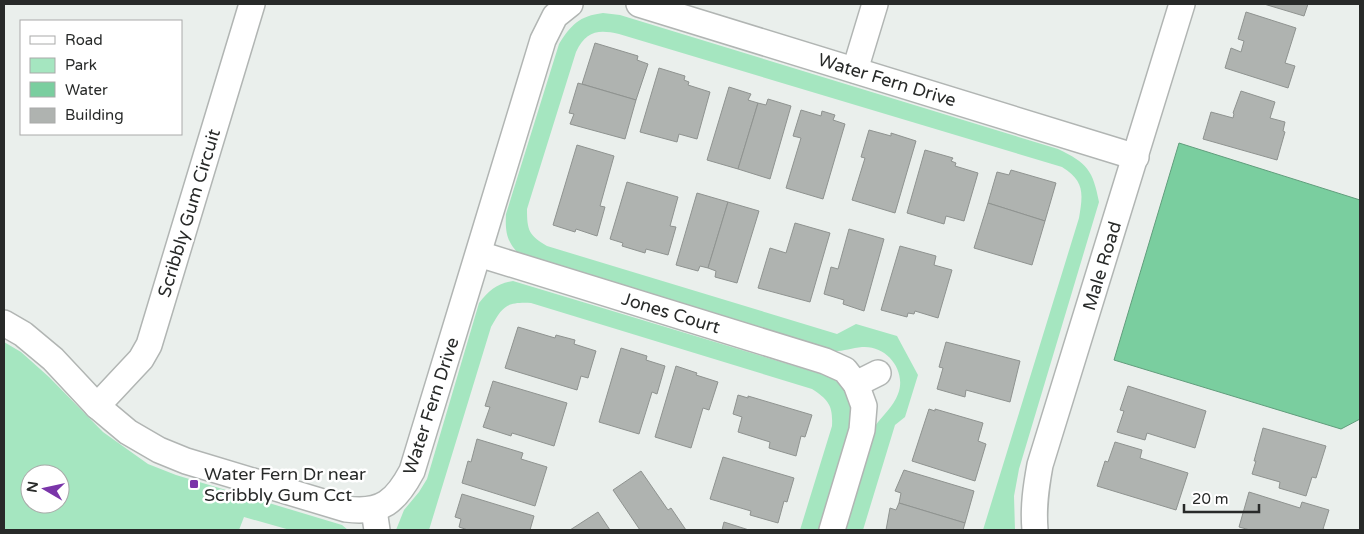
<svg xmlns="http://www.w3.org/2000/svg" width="1364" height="534" viewBox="0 0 1364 534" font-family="'Varela Round',sans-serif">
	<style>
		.green { fill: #a5e6c0; fill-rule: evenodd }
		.water { fill: #7ace9f; stroke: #619d7c }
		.building { fill: #afb3b0; stroke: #8f9390 }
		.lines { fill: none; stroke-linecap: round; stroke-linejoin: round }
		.minor-casing { stroke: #b1b5b3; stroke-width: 28 }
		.minor { stroke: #fff; stroke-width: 25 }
		.poi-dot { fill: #7a35a9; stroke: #fff; stroke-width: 2 }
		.labels { text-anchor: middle; stroke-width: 5; stroke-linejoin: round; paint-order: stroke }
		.street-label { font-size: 18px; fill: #282a29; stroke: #fff }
		.poi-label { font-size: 18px; fill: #282a29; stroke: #fff; text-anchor: start }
	</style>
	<rect width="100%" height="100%" fill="#eaefec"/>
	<g class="green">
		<path d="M603 13 620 15 1058 149C1087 163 1093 170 1099 202L1019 469 1014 496 1015 530H983L1079 218C1083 194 1085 181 1062 167L619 34C598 29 586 31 576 52L527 209C527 231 529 235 547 246L837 334 856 324 897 336 918 375 905 417 895 425 863 530H844L875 426C883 415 893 407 898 394 907 371 887 345 862 347 851 348 842 352 831 351L520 255C507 242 505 233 506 214L559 44C571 25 579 16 603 13Z"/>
		<path d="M513 281 821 374 835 380 847 391 852 406 850 425 819 530H800L832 426C833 406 829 400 812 389L531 303C506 302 503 306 491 327L429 530H396L404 510 419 492 427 479 479 303C490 290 496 284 513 281Z"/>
		<path d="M4 342 21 352 49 377 103 432 148 464 176 475 342 525 348 530H290L244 517 239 530H4ZM30 474H60V504H30Z"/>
	</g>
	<polygon class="water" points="1179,143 1360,200 1360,419 1341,429 1114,360"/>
	<g class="building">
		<polygon points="1264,4 1308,4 1304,16"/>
		<polygon points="1246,12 1296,28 1285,63 1295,66 1288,88 1225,68 1231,48 1241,52 1244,41 1238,39"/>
		<polygon points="595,43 638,56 637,60 648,64 636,100 582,84"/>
		<polygon points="659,68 685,76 684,80 689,82 688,85 710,92 697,139 679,134 677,142 640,132"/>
		<polygon points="578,83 636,100 625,139 570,124 574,114 569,113"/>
		<polygon points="729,87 751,94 748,100 758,103 738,169 707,160"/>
		<polygon points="1241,91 1275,102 1270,118 1285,122 1283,131 1285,132 1277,160 1203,139 1211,112 1233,118 1234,114 1233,113"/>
		<polygon points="768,99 791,106 770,179 738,169 758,103 766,105"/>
		<polygon points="801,110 821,116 822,111 835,115 833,120 845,124 823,199 786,188 801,138 793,136"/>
		<polygon points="869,130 891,136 891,133 916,141 895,213 852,200 865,158 861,157"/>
		<polygon points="577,145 614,156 600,206 605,207 597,236 576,229 575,232 553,225"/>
		<polygon points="925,150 953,158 951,161 956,163 955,166 978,173 964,221 946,216 944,224 907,213"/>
		<polygon points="1011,170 1056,183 1045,221 988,203 997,172 1009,175"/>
		<polygon points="627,182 678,197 670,226 676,227 668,255 646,249 645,253 622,246 623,243 610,239"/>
		<polygon points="697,193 728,202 708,268 700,266 698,271 676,265"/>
		<polygon points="728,202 759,211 737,283 715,277 716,271 708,268"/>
		<polygon points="988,203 1045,221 1032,265 974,248"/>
		<polygon points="795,223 830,233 810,302 758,288 770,248 786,253"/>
		<polygon points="849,229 884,239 864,311 843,304 844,300 824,294 831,267 838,269"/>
		<polygon points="900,246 936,256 934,265 952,270 938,318 915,311 914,314 908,313 907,317 881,310"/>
		<polygon points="518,327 555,338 556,335 575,340 574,344 596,351 588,378 581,376 577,390 505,368"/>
		<polygon points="946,342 1020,361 1010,402 966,390 965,397 937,389 943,368 939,367"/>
		<polygon points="621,348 647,356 646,360 665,366 657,394 652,392 639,434 599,422"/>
		<polygon points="676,366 697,373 696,375 718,382 709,410 703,408 691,448 655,437"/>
		<polygon points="493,381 567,403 554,446 512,433 511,436 483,427 490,407 485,406"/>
		<polygon points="1128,386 1206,411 1195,448 1147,433 1145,440 1117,432 1124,411 1120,410"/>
		<polygon points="738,395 748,398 748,396 812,415 805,437 801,436 796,456 769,448 770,442 738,432 742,417 733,414"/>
		<polygon points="929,409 935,411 935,409 983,423 978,441 986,444 975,481 912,461"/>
		<polygon points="1263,428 1326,446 1316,478 1312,477 1306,496 1279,488 1280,482 1252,474 1256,461 1254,461"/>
		<polygon points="477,439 523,453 521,459 547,467 535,506 462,483 468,461 471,462"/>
		<polygon points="1115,442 1142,450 1140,458 1188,473 1176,510 1097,486 1105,461 1108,462"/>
		<polygon points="723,457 794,478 787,502 784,501 778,523 750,515 751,511 710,499"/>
		<polygon points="904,470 974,491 965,523 899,503 901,493 895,491"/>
		<polygon points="641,471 668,510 671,508 686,530 640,530 613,490"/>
		<polygon points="1249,492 1300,508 1302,502 1329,510 1323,529 1327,530 1250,530 1239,527"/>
		<polygon points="462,494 534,516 530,530 468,530 459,527 461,519 455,517"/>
		<polygon points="899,503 965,523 963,530 886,530 890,508 896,510"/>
		<polygon points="598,512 610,530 570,530"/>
		<polygon points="724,522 749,530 722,530"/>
	</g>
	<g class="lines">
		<g class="minor-casing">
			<g id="minor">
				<polyline points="639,4 1136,157"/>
				<polyline points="855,70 875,4"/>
				<polyline points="479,254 825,361 845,370 856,384 864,406 862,430 832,530"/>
				<path d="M4 323 23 334 53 359 97 406 128 432 159 450 186 461 346 509C382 514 396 501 412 471L543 40 555 16 570 4"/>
				<polyline points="856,384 878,373"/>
				<polyline points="97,406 141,359 149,345 252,4"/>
				<polyline points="374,510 377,530"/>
				<path d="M1035 530C1033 507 1036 487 1040 465L1182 4"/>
			</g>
		</g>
		<use href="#minor" class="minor"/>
	</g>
	<rect class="poi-dot" x="189" y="479" width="10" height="10" rx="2.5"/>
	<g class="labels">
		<g class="street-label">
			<text transform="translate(887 80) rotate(17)" y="6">Water Fern Drive</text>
			<text transform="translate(189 213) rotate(-73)" y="6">Scribbly Gum Circuit</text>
			<text transform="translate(1102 266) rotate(-73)" y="6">Male Road</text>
			<text transform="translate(671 313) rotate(17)" y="6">Jones Court</text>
			<text transform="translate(431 406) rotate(-72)" y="6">Water Fern Drive</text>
		</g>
		<g class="poi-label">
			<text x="204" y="480">Water Fern Dr near<tspan x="204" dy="21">Scribbly Gum Cct</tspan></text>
		</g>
	</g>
	<rect width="1364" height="534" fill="none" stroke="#282a29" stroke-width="10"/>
	<rect x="20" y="20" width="162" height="115" fill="#ffffff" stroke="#a9aaa9"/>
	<rect x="30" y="36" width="25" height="8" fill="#ffffff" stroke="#a9aaa9"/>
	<text x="65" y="45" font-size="15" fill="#282a29">Road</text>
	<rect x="30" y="58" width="25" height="15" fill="#a5e6c0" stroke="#a9aaa9"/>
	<text x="65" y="70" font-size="15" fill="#282a29">Park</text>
	<rect x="30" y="82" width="25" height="15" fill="#7ace9f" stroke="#a9aaa9"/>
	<text x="65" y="95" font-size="15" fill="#282a29">Water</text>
	<rect x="30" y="108" width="25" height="15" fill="#afb3b0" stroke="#a9aaa9"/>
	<text x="65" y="120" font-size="15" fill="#282a29">Building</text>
	<g transform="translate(45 489) rotate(279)"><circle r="24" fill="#ffffff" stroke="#a9aaa9"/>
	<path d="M0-4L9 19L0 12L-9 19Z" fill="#7a35a9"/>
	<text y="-8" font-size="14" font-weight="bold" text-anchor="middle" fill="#282a29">N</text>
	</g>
	<path d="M1184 504v8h75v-8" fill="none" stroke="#282a29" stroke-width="2.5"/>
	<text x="1192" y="504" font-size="15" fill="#282a29" stroke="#ffffff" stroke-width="4" paint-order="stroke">20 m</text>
</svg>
